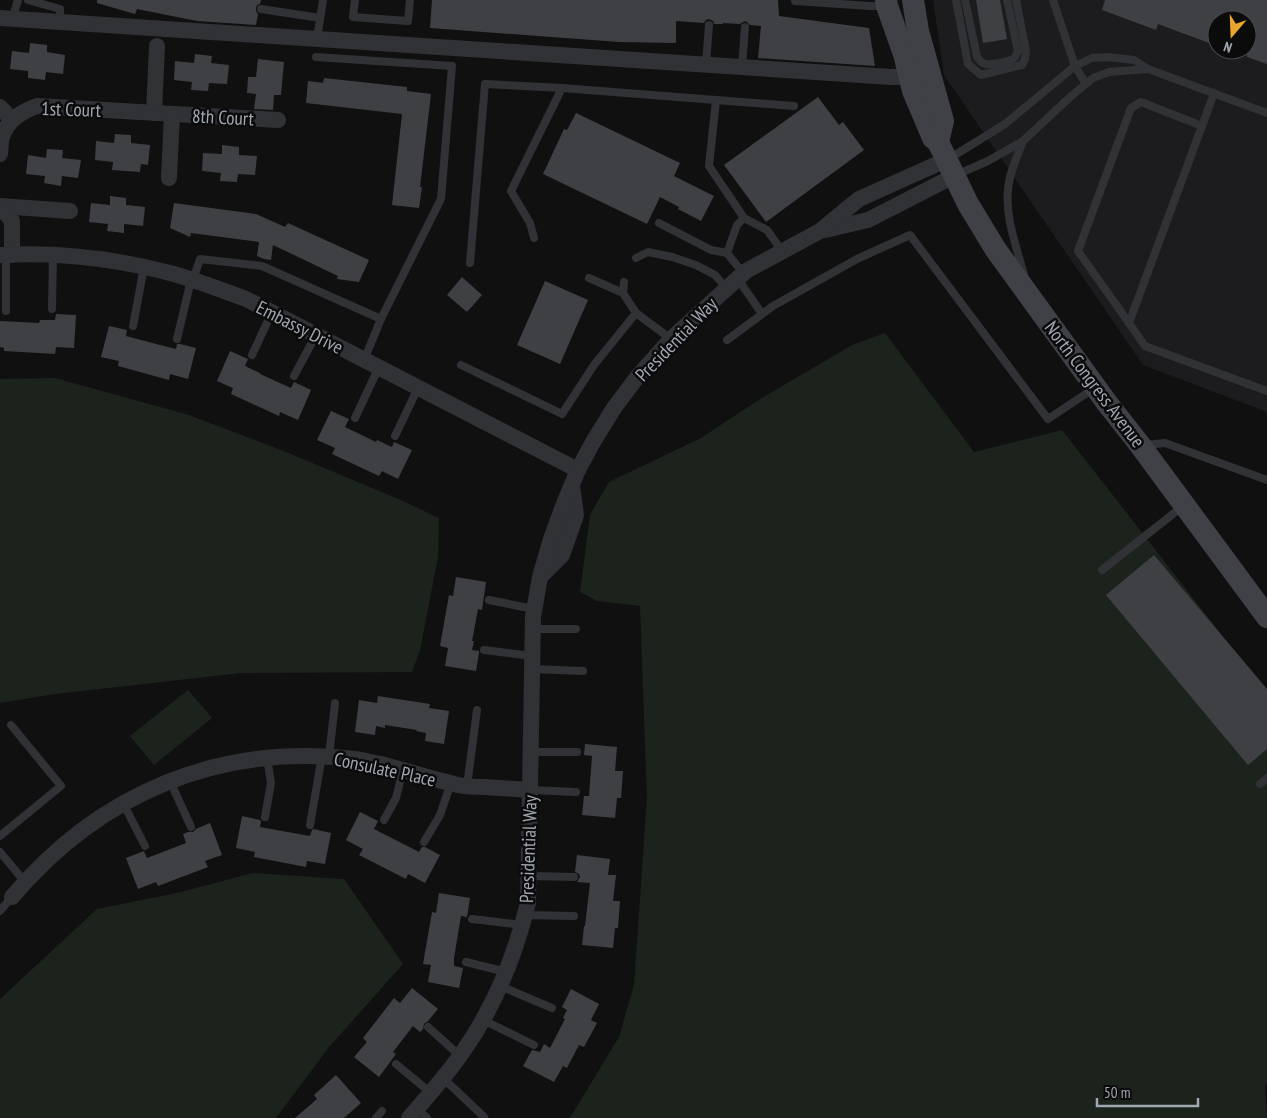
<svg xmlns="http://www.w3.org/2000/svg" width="1267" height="1118" viewBox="0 0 1267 1118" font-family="'PT Sans Narrow',sans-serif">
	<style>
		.built { fill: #1c1c1e; fill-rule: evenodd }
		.green { fill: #1c231d }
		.building { fill: #3f4044 }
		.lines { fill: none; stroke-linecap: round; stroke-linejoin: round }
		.lane { stroke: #313236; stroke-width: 8 }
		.street { stroke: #313236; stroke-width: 16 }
		.secondary { stroke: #3f4146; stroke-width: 22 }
		.labels { text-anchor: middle; stroke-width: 5; stroke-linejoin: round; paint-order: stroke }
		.street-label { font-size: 19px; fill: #a1a7b1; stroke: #0b0b0c }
	</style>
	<rect width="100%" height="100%" fill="#101011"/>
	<path class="built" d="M933 0H1267V412L1143 365 944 75ZM1217 20H1247V50H1217Z"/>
	<g class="green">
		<polygon points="885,333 974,452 1062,430 1267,693 1267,1083 1265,1087 1267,1118 570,1118 619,1037 634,985 647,798 640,606 597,601 580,592 590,515 609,482 701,438 757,401 852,345"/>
		<polygon points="55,378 189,415 291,454 403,501 439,518 438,557 420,650 412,672 241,673 55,694 0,703 0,379"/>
		<polygon points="188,690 212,718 154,765 130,736"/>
		<polygon points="253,873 344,879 403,964 329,1047 276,1118 0,1118 0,999 97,909 177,893"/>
	</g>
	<g class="building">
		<polygon points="97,0 261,0 260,4 257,5 256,8 256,11 258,14 256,25 197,21 137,9 135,14 97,3"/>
		<polygon points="432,0 778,0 779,16 869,28 875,66 758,58 761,26 750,25 746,21 743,22 740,24 723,23 723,24 714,24 713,21 709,19 706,20 704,23 676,21 676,43 619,42 430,28"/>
		<polygon points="976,0 1000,0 1007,39 983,43"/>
		<polygon points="1105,0 1267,0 1267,64 1247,57 1247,20 1217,20 1217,46 1158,24 1156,30 1102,10"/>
		<polygon points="30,43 47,45 47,52 65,55 63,74 46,72 45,80 28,78 28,71 10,69 12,51 29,53"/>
		<polygon points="195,54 212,56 211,63 229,65 227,84 209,83 208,91 191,90 192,82 174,80 175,61 194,63"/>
		<polygon points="258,59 284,62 281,95 274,95 273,110 254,109 256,94 247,93 248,77 256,77"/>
		<polygon points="324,78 407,87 407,91 431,94 420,187 422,187 419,208 392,205 402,114 306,103 308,81 323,83"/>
		<polygon points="818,97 839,125 843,122 864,150 766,222 724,165"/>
		<polygon points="576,113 680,163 674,176 714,196 701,221 678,209 679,207 660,197 647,224 543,174 564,129 567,130"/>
		<polygon points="115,134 131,135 131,143 150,145 148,165 141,164 140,172 112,170 113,162 95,160 96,141 114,143"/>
		<polygon points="222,145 239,147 239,155 257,156 255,175 238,174 237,182 220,181 221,173 202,171 203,153 222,154"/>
		<polygon points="47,149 63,150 62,158 81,160 78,178 62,176 61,186 44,183 45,176 26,174 28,155 46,158"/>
		<polygon points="110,196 126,198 126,205 145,207 143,226 124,224 124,233 107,231 108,224 89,222 91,203 110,205"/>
		<polygon points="174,203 256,214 285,227 288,223 369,260 359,282 337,279 338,276 273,245 271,260 264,259 257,256 259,242 191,233 190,237 170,228"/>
		<polygon points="462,277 482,295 467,312 447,295"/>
		<polygon points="545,281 588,300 560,364 517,345"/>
		<polygon points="56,314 76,315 74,348 56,347 55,354 4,351 4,348 0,347 0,321 39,323 40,320 55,320"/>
		<polygon points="109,326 127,330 126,336 160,345 176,349 177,344 180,344 196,348 188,379 170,374 169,380 118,366 119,361 101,357"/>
		<polygon points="230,351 248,359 245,366 260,373 260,374 291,388 294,382 311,390 298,420 280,412 279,416 231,394 233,388 217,381"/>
		<polygon points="331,411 349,419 345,427 376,442 377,440 392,447 394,442 412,450 398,479 382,471 379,476 332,454 335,448 317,440"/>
		<polygon points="1154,555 1267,689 1267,749 1248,765 1106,595"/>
		<polygon points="456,577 486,582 482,610 478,609 472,641 474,641 472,650 479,651 479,653 476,671 445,666 448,648 440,646 449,595 453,596"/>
		<polygon points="378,696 430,704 429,708 449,711 444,744 425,741 426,733 416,731 417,730 385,725 385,728 376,726 375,735 355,732 359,700 377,703"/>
		<polygon points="585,744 617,747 615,771 623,771 621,798 617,798 615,818 582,815 584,796 589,796 592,756 584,755"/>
		<polygon points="360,812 378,821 374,829 419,852 422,847 425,847 440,855 425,883 408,874 406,879 359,855 363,849 346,840"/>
		<polygon points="242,816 260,820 261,821 260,827 310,836 312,830 313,829 331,833 325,864 307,861 306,867 254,857 255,852 236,848"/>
		<polygon points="210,823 222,855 205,861 208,867 158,886 156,882 138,889 126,858 144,851 147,858 186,843 183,834 188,832 193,832 196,829"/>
		<polygon points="577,855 610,859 608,875 616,875 613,901 620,901 618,928 615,928 613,948 582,945 584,926 585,926 590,883 577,882 580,877 579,874 575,872"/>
		<polygon points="439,893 470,898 467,917 461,916 454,958 454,966 463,968 459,988 428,982 431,965 423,964 432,912 436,913"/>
		<polygon points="412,988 438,1009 428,1021 424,1024 423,1029 420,1032 413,1026 393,1052 396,1054 379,1077 354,1057 367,1042 363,1038 394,998 400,1003"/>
		<polygon points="571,989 599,1004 591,1020 597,1023 584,1047 579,1045 567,1068 563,1066 554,1082 523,1066 532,1050 540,1052 544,1044 550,1048 565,1019 563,1018 567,1010 562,1007"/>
		<polygon points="336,1075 361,1103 344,1118 295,1118 317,1099 314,1095"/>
	</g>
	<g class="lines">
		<g class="lane">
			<polyline points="28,0 60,9 60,23"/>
			<polyline points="355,0 353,17 408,21 410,0"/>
			<polyline points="795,0 795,1 870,6 885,6"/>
			<polyline points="956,0 968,64 981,75 1022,65 1025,59 1026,51 1016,0"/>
			<path d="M965 0 977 57C979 60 982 63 986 64 991 65 1011 61 1014 58 1017 55 1016 54 1018 51L1007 0"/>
			<polyline points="1053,0 1075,66 1086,84"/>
			<polyline points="261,9 320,18"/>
			<polyline points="12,19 18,0"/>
			<polyline points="317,39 323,0"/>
			<polyline points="316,57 452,66 441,199 381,319"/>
			<polyline points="706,64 709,25"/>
			<polyline points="742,67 745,27"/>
			<polyline points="1202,126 1141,102 1131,108 1078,251 1129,323 1202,126 1214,93"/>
			<path d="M1023 141C1017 157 1009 173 1008 190 1005 218 1017 248 1024 275"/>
			<polyline points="947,160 1005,124 1075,66 1092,58 1107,57 1134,60 1148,69 1267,113"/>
			<polyline points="956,175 988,161 1023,141 1069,98 1093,78 1109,72 1148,69"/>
			<polyline points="744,218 709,166 716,100 794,106"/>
			<polyline points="659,223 711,250 727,253"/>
			<polyline points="534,238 530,223 511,191 562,88 716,100"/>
			<polyline points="6,255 6,311"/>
			<polyline points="636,258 648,252 672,257 696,265 715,275 726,288"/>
			<polyline points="470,263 485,84 562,88"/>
			<polyline points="743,273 727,253 737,225 744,218 767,230 782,251"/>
			<polyline points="589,278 623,293"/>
			<polyline points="738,279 762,314"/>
			<polyline points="193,280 200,259 262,266 381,319 364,360"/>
			<polyline points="624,282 623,293 636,313"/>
			<polyline points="52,309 53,255"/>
			<polyline points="1129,323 1145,346 1267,391"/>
			<polyline points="133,326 144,267"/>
			<polyline points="177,339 191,280"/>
			<polyline points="727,340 773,306 857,259 910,235 1048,419 1093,389"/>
			<polyline points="252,355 272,312"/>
			<polyline points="461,365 562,414 594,365 636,313 671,339"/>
			<polyline points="294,376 316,335"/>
			<polyline points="355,418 379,367"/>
			<polyline points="395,436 418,388"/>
			<polyline points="1145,445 1165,443 1267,480"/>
			<polyline points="1102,570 1183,506"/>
			<polyline points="489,600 534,609"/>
			<polyline points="533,629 576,629"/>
			<polyline points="484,650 532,656"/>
			<polyline points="532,669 583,671"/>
			<polyline points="531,752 577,752"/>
			<polyline points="329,756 335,703"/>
			<polyline points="170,781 191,827"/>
			<polyline points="1260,784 1267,778"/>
			<polyline points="467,786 477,710"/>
			<polyline points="530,790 576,792"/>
			<polyline points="123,803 145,846"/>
			<polyline points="265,817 271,783 267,758"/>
			<polyline points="384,820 396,798 403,770"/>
			<polyline points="310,825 322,756"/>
			<polyline points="0,836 61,786 11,725"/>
			<polyline points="424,842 440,815 451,783"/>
			<polyline points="0,852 25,882"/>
			<polyline points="529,876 574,877"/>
			<polyline points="0,911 12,897"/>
			<polyline points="525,915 574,916"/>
			<polyline points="472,919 522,925"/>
			<polyline points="466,962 506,972"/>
			<polyline points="500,986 552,1008"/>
			<polyline points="483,1020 534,1045"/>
			<polyline points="428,1027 460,1056"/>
			<polyline points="396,1064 431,1093"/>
			<polyline points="443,1078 484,1117"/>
			<polyline points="417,1109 427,1118"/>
			<polyline points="376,1118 382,1111"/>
		</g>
		<g class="street">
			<polyline points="0,18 891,77 910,77"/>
			<polyline points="0,107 12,120"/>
			<polyline points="154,113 157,46"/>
			<path d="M0 154C1 148 0 140 3 134 9 119 23 111 37 106L278 120"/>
			<polyline points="169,178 172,114"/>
			<polyline points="0,206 70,211"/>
			<polyline points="0,206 12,221 12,255"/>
			<polyline points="825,230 868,220 954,176"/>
			<path d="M0 255C58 252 118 259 174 274 198 281 222 290 246 299L578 470"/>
			<polyline points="542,575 562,555 576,515 572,486"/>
			<path d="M12 897C100 793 219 743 355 759 364 760 373 763 381 764 407 771 432 779 458 785 467 787 476 787 485 787 500 788 515 789 530 790"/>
			<path d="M409 1118C427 1097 446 1076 462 1053 494 1008 515 956 528 903L533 617 540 577 551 539 565 501 578 470 593 442 614 408 638 376 671 339 746 271 820 231 859 199 946 160"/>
		</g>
		<g class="secondary">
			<polyline points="886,0 887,6 904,54 913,91 933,138 938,142 968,204 996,250 1107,403 1140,445 1267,617"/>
			<polyline points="913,0 918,31 943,121 938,142"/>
		</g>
	</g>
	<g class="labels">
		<g class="street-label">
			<text transform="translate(71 109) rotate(2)" y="7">1st Court</text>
			<text transform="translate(223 117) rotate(3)" y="7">8th Court</text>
			<text transform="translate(300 327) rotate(27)" y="7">Embassy Drive</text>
			<text transform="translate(676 339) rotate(-46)" y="7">Presidential Way</text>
			<text transform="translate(1095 384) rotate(53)" y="7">North Congress Avenue</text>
			<text transform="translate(385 769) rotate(12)" y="7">Consulate Place</text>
			<text transform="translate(528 849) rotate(-88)" y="7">Presidential Way</text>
		</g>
	</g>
	<g transform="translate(1232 35) rotate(199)"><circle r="24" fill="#0b0b0c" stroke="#47494e"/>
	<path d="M0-4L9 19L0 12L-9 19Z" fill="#e9a62f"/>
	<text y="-8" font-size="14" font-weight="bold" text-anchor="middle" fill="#a1a7b1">N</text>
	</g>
	<path d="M1097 1098v8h101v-8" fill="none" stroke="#a1a7b1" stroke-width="2.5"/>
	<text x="1104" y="1098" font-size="15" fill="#a1a7b1" stroke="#0b0b0c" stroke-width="4" paint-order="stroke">50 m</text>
</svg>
